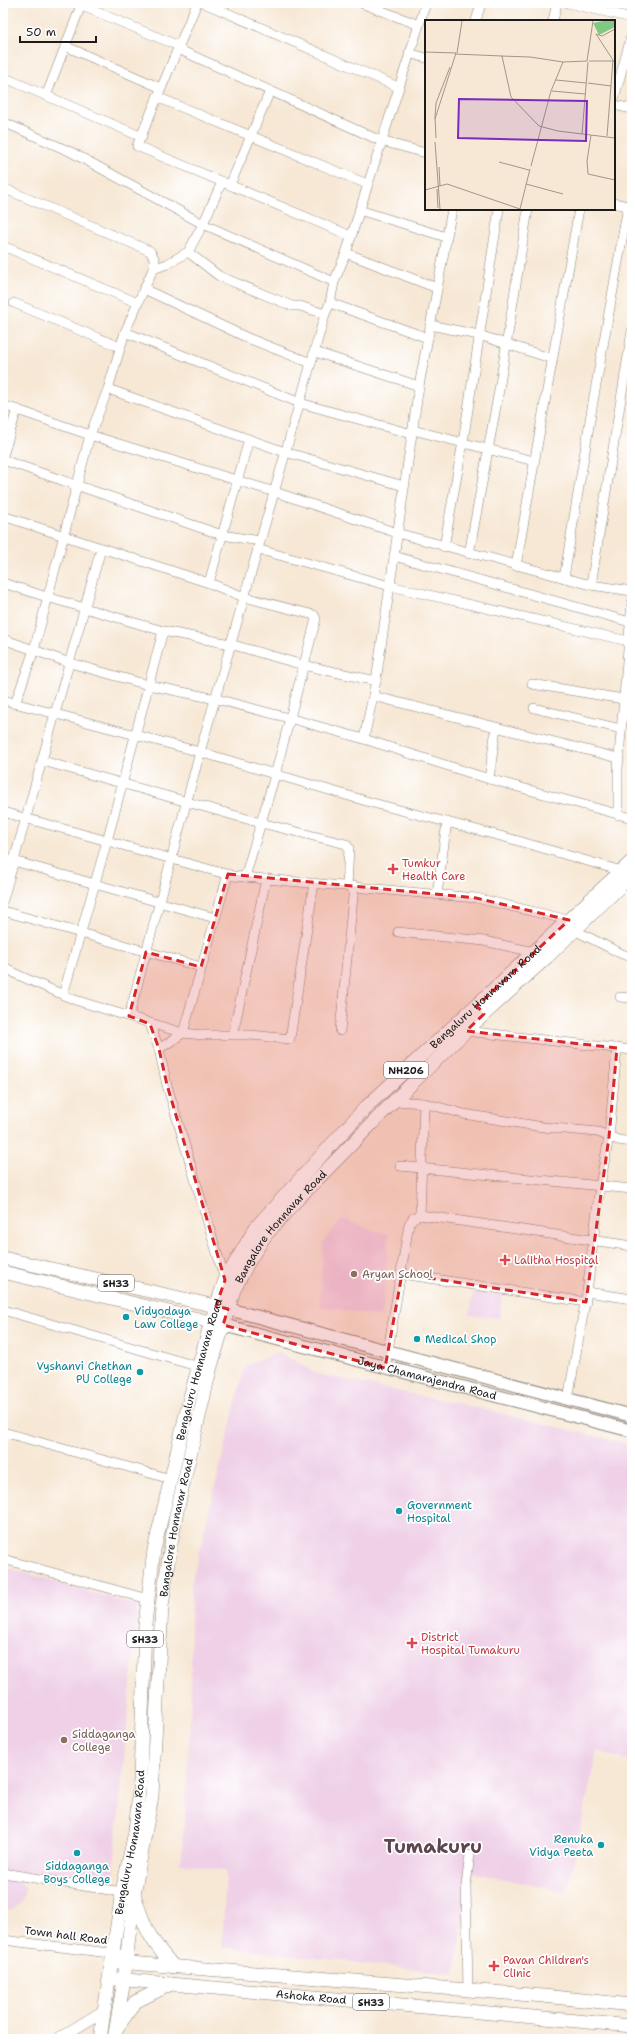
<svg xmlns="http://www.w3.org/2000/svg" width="635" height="2042" viewBox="0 0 635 2042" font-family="'Shantell Sans',sans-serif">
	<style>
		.built { fill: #efd0e7 }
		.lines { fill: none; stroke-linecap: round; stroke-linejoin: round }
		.minor-casing { stroke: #8a8278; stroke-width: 10 }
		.tertiary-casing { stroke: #8a8278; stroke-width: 12 }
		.secondary-casing { stroke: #8a8278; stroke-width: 14 }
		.primary-casing { stroke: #8a8278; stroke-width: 14 }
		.minor { stroke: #fff; stroke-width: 9 }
		.tertiary { stroke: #fff; stroke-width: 11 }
		.secondary { stroke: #fff; stroke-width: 12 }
		.primary { stroke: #fff; stroke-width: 13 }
		.marked { fill: #d62828; fill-opacity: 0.2; stroke: #d62828; stroke-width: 3; stroke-dasharray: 8 5; stroke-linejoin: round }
		.health-dot { fill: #e0444e; stroke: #fff; stroke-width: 1.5 }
		.education-dot { fill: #8d6e63; stroke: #fff; stroke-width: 1.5 }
		.culture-dot { fill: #0f9aa8; stroke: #fff; stroke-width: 1.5 }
		.labels { text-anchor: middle; stroke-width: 3.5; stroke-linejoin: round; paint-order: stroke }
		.shield { fill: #fff; stroke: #606060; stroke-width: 1 }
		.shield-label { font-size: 10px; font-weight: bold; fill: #1c1c1c }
		.health-label { font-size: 11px; fill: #be3a42; stroke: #fff; text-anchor: start }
		.street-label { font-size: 11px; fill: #1c1c1c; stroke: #fff }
		.education-label { font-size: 11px; fill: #785e54; stroke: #fff; text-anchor: start }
		.culture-label { font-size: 11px; fill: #0d838f; stroke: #fff; text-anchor: start }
		.town-label { font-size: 19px; font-weight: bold; fill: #5d4650; stroke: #fff }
		.inset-road { fill: none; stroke: #9f968b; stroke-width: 1 }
		.view { fill: #7b2cbf; fill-opacity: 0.15; stroke: #7b2cbf; stroke-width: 2 }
		.inset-edge { fill: none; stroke: #1c1c1c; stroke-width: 2 }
	</style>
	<rect width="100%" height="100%" fill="#fff"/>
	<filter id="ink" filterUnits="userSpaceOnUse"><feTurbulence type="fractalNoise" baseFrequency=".025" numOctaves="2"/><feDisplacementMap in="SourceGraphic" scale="8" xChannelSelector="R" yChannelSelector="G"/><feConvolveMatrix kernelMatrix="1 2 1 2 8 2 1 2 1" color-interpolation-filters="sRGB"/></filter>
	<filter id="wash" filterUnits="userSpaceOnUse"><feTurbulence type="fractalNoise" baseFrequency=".012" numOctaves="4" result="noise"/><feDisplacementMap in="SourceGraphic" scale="16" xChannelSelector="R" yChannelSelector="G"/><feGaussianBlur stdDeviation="0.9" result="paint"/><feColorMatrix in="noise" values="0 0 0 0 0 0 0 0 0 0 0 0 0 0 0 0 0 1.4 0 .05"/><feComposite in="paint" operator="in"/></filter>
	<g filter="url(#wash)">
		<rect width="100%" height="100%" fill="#f7e8d5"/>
		<g class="built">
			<polygon points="342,1219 389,1235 382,1317 320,1306 323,1242"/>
			<polygon points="473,1292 502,1295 499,1318 470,1315"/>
			<polygon points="279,1352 317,1374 478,1408 632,1445 632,1763 597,1750 567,1892 471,1872 455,1974 222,1947 226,1871 180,1863 185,1816 191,1702 191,1584 245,1366"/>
			<polygon points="8,1568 138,1606 112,1888 3,1874 3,1597"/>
			<polygon points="3,1877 19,1880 25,1888 22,1902 12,1910 3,1909"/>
		</g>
	</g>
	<g filter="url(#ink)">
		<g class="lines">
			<g class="minor-casing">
				<g id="minor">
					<polyline points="75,3 179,46"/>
					<polyline points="197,3 137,146 351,236"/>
					<polyline points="204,3 398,87"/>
					<polyline points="361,3 419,25"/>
					<polyline points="568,3 632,18"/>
					<polyline points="476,21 481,3"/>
					<polyline points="553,21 557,3"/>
					<polyline points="65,46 161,88"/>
					<polyline points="178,49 381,141 426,153"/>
					<polyline points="409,53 426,58"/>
					<polyline points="3,77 142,137"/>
					<polyline points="46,96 82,3"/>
					<polyline points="157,97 367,184"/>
					<polyline points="614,99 632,33"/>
					<polyline points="614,105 632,109"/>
					<polyline points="3,122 71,152 203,224 334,282"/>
					<polyline points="222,182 203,224 188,252 219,276 292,306 300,306 325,314"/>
					<polyline points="230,185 270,91"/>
					<polyline points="3,188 150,251 155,260 153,269 125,332 108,389 90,435 34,650 15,704"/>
					<polyline points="614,203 632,207"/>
					<polyline points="359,210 446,237"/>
					<polyline points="3,246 138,303"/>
					<polyline points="346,253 437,288"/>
					<polyline points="153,269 167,264 188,252"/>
					<polyline points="144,289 250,339 311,363"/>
					<polyline points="14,303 120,347"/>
					<polyline points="330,303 428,338"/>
					<polyline points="430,325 479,335 553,359"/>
					<polyline points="125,332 300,403 412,434"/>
					<polyline points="315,352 419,386"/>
					<polyline points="108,389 285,452 404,486"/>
					<polyline points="3,405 90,435 275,492 397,533 591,585 632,591"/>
					<polyline points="413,430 534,461"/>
					<polyline points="3,456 17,409"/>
					<polyline points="3,460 222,535 260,541"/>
					<polyline points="3,516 209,583 244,597 314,615 316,619 275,775 245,877"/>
					<polyline points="444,547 463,442 499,209"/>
					<polyline points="257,549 390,586 628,641"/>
					<polyline points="469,554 499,390 528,209"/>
					<polyline points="394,556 630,622"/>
					<polyline points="516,566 579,209"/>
					<polyline points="564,578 593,402 628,206"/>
					<polyline points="3,583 47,597 163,631 107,841 63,995"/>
					<polyline points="209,583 249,439"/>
					<polyline points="591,585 632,331"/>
					<polyline points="163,631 230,644 303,665 376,681"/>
					<polyline points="3,639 70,663 148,685 216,699 289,718 364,739 489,779 632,818"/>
					<polyline points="532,684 623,699"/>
					<polyline points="373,696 618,758"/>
					<polyline points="3,700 200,752 373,803 508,838 625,872"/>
					<polyline points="534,708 621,729"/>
					<polyline points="364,739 376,681 419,386 452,209"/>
					<polyline points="43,761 261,823 346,844 349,848 347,886"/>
					<polyline points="489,779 496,728"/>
					<polyline points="3,812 233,876 476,898 569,920"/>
					<polyline points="618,815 618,768 632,602"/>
					<polyline points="3,858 215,918"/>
					<polyline points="437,894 447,822"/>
					<polyline points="3,900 101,549"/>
					<polyline points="3,911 201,967"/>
					<polyline points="574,930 622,954 632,957"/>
					<polyline points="398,932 484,941 534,952"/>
					<polyline points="3,966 18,975 75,1000 183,1033 203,1035 251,1035 290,1039 314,883"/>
					<polyline points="620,997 632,998"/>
					<polyline points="129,1016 200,752 325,314 330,303 334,282 346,253 426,3"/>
					<polyline points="150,1024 159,1049 167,1085 225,1280"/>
					<polyline points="340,1031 354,886"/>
					<polyline points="466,1031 632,1050"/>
					<polyline points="233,1034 266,879"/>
					<polyline points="159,1049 183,1033 228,874"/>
					<polyline points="394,1101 424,1103 464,1114 543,1127 598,1132 618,1140 632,1142"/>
					<polyline points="400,1166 632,1189"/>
					<polyline points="420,1215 424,1103"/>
					<polyline points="402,1274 586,1302"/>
					<polyline points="587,1292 632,1299"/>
					<polyline points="3,1310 203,1368"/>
					<polyline points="385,1368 409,1224 413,1218 420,1215 632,1246"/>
					<polyline points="568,1399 587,1292 600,1185 609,1137 617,1048"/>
					<polyline points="3,1432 171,1479"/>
					<polyline points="3,1559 148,1599"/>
					<polyline points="3,1873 122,1892"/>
					<polyline points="3,1940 126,1955"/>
					<polyline points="468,1990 466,1885 470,1855"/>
				</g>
			</g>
			<g class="tertiary-casing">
				<polyline id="tertiary" points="58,2039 105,2010"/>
			</g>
			<g class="secondary-casing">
				<g id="secondary">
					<polyline points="228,1309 632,1416"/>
					<path id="s1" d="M223 1325 632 1431"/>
				</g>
			</g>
			<g class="primary-casing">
				<g id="primary">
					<polyline points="3,1258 224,1308"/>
					<polyline points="3,1272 219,1324"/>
					<path d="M135 1897C145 1930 151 1941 174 1967"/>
					<polyline points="118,1962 543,1996 632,2005"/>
					<path id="s2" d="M116 1979 632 2026"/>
					<polyline points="117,2028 135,2002 171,1984"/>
					<path id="s3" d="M100 2039 122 1892 135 1832 140 1780 145 1624 154 1550 190 1397 211 1322 225 1280 256 1227 365 1108 632 861"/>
					<path id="s4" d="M114 2039 124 1980 134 1894 152 1796 162 1606 169 1556 176 1515 210 1370 234 1290 249 1261 265 1236 293 1204 394 1101 466 1031 547 957 632 875"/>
				</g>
			</g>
			<use href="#minor" class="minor"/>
			<use href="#tertiary" class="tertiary"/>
			<use href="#secondary" class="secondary"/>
			<use href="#primary" class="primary"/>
		</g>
	</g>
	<path class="marked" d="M228 874 476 898 569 920 477 1006 484 1014 466 1031 617 1048 609 1137 586 1302 402 1274 385 1368 223 1325 228 1309 216 1306 225 1280 167 1085 159 1049 150 1024 129 1016 146 952 201 967Z"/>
	<g class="health-dot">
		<path d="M391 863h4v4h4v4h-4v4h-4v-4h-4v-4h4z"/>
		<path d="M503 1254h4v4h4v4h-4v4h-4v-4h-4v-4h4z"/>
		<path d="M410 1637h4v4h4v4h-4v4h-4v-4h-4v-4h4z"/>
		<path d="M492 1960h4v4h4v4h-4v4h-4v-4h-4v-4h4z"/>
	</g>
	<g class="education-dot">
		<circle cx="354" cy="1274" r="4"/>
		<circle cx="64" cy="1740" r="4"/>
	</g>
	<g class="culture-dot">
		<circle cx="126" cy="1317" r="4"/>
		<circle cx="417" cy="1339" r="4"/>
		<circle cx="140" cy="1372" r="4"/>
		<circle cx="399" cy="1511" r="4"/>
		<circle cx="601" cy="1845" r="4"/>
		<circle cx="77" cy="1853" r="4"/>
	</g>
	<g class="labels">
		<g class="shield">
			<rect x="384" y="1062" width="44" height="16" rx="3"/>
			<rect x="98" y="1275" width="36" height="16" rx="3"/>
			<rect x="127" y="1631" width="36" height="16" rx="3"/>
			<rect x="353" y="1994" width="36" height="16" rx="3"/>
		</g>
		<g class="shield-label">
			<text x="406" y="1074">NH206</text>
			<text x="116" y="1287">SH33</text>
			<text x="145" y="1643">SH33</text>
			<text x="371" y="2006">SH33</text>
		</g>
		<g class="health-label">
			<text x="402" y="867">Tumkur<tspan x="402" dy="13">Health Care</tspan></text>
			<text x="514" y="1264">Lalitha Hospital</text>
			<text x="421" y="1641">District<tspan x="421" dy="13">Hospital Tumakuru</tspan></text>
			<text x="503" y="1964">Pavan Children's<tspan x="503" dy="13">Clinic</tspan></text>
		</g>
		<g class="street-label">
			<text dy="4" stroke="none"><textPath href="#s3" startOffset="1159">Bengaluru Honnavara Road</textPath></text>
			<text dy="4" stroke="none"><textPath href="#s4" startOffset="840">Bangalore Honnavar Road</textPath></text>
			<text dy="4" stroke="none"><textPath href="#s3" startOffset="679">Bengaluru Honnavara Road</textPath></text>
			<text dy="4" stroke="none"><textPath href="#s1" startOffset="211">Jaya Chamarajendra Road</textPath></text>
			<text dy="4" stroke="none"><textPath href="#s4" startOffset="516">Bangalore Honnavar Road</textPath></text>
			<text dy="4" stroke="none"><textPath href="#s3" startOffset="199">Bengaluru Honnavara Road</textPath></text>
			<text transform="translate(66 1935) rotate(7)" y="4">Town hall Road</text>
			<text dy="4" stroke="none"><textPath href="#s2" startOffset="196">Ashoka Road</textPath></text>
		</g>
		<g class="education-label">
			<text x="362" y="1278">Aryan School</text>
			<text x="72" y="1738">Siddaganga<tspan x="72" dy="13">College</tspan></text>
		</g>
		<g class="culture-label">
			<text x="134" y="1315">Vidyodaya<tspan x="134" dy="13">Law College</tspan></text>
			<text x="425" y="1343">Medical Shop</text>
			<text x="132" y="1370" text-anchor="end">Vyshanvi Chethan<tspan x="132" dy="13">PU College</tspan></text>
			<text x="407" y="1509">Government<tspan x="407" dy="13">Hospital</tspan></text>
			<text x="593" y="1843" text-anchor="end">Renuka<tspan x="593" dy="13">Vidya Peeta</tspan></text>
			<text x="77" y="1870" text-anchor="middle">Siddaganga<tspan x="77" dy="13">Boys College</tspan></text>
		</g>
		<g class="town-label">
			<text x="433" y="1853">Tumakuru</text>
		</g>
	</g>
	<g transform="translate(425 20)">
		<rect width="190" height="190" fill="#f7e8d5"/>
		<path d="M178 1H190V7L174 15 168 3Z" fill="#83c881"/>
		<path class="inset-road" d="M171 14 188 40 182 116M171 14 177 16 190 9M0 32 31 33 10 99M32 33 37 1M30 34 77 36 86 77 114 106 133 111 190 118M76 36 105 37 138 42 162 41M162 41 168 1M164 41H190M131 60 161 63M163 63 186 66M127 71 160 74M10 97 11 83 25 47M10 97 11 118M157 114 163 42M166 115 162 141 163 154 190 160M10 122 15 189M74 142 104 150M106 146 126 71 138 42M14 147 15 166M101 164 138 174M12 169 13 188M0 170 22 164 95 189M95 189 105 149"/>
		<path class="view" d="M34 79 162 81 161 121 33 118Z"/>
		<rect width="190" height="190" class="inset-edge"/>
	</g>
	<rect width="635" height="2042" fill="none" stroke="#fff" stroke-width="16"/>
	<path d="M20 36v6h76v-6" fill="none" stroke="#1c1c1c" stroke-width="2"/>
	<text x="26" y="36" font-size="12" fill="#1c1c1c" stroke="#ffffff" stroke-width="3" paint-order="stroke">50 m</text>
</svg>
